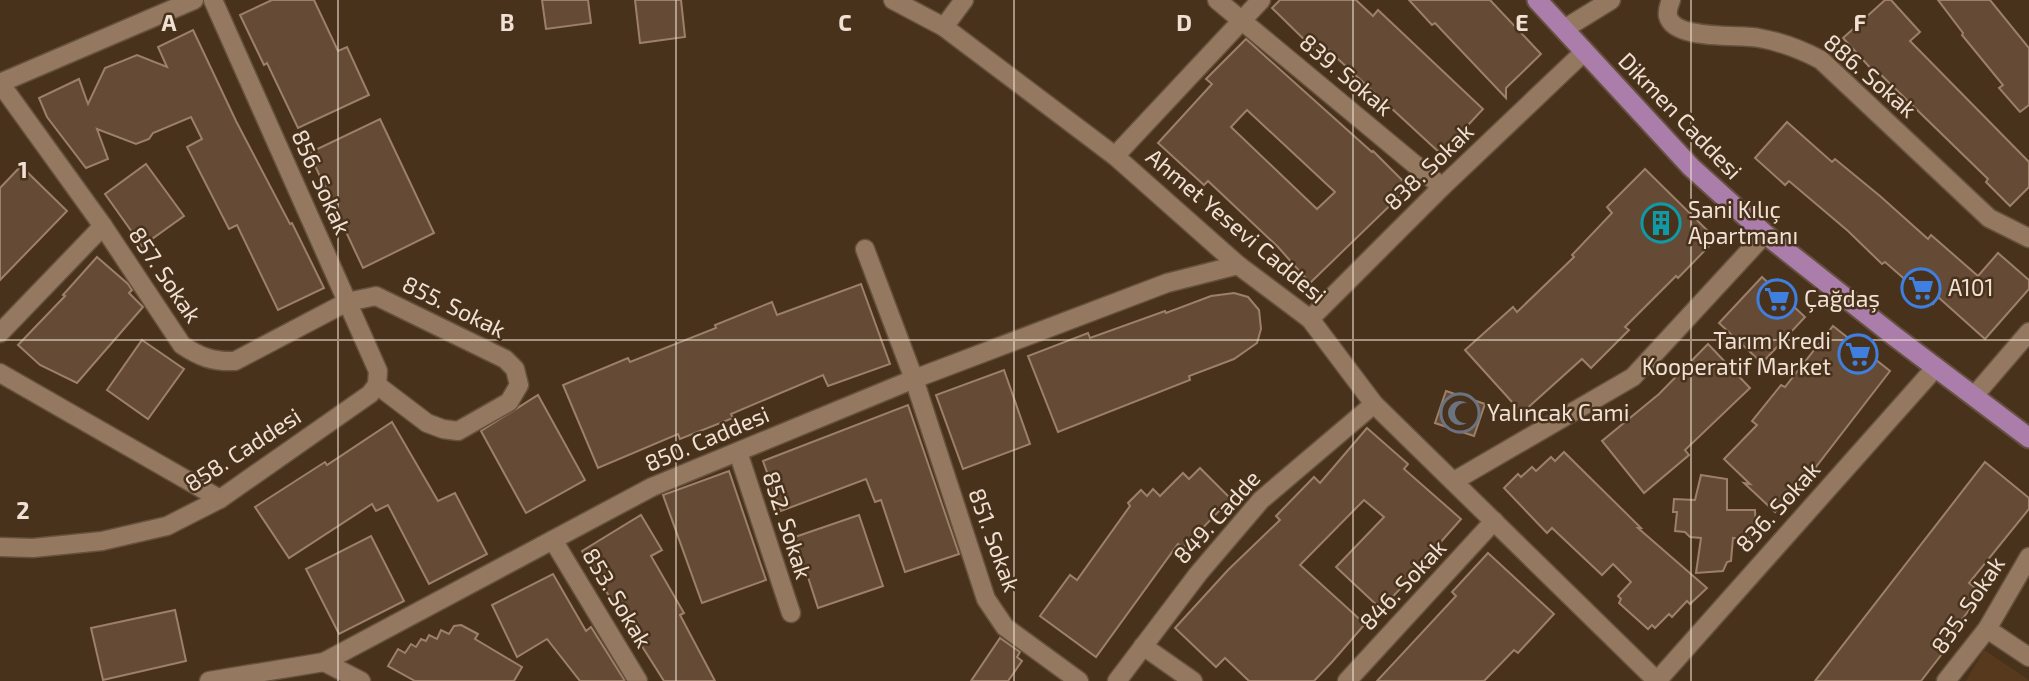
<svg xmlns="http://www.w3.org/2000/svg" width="2029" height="681" viewBox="0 0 2029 681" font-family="'Exo 2',sans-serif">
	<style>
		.built { fill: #573a1e }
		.building { fill: #654b36; stroke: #9d8069; stroke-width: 2; fill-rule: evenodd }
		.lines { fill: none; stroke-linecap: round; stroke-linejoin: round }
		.minor-casing { stroke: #65513e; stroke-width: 21 }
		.primary-casing { stroke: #65513e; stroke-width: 23 }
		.minor { stroke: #947960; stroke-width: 18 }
		.primary { stroke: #ab7daa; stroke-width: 19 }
		.grid { fill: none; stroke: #f0e1d4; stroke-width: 2; stroke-opacity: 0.55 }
		.labels { text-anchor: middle; stroke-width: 5; stroke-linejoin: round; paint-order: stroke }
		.street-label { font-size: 23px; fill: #f0e1d4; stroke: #49321c }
		.poi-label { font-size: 23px; fill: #f0e1d4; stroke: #49321c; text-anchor: start }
		.grid-label { font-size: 23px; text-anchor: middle; font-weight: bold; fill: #f0e1d4; stroke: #49321c; stroke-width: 5; stroke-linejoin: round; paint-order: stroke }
	</style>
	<rect width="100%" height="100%" fill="#49321c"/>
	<polygon class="built" points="1984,650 2029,680 2029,681 1966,681"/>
	<g class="building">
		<polygon points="272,0 314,0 338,51 347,47 369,95 298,128 267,63 264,65 240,15"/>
		<polygon points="542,0 588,0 591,23 546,29"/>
		<polygon points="635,0 681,0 685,37 640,43"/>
		<polygon points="1280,0 1356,0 1373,16 1378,10 1483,109 1441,154 1325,47 1319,54 1272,8"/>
		<polygon points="1409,0 1490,0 1541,54 1506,88 1506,98 1435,23 1432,25"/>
		<polygon points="1885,0 1891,0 1920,32 1910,41 2029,162 2029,187 2010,206 1986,182 1988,179 1877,71 1875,73 1843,38"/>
		<polygon points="1938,0 1990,0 2029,48 2029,105 2020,112 1999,88 2003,85 1962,35 1963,33"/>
		<polygon points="193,30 236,121 290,224 292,223 324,288 278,310 237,225 229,229 187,147 202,139 191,117 153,133 149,139 136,144 97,129 108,159 86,168 47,117 39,98 79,79 88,104 105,68 137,55 167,67 158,47"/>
		<path d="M1246 39 1372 152 1373 151 1409 187 1310 283 1278 247 1208 181 1204 185 1158 143 1212 84 1206 79ZM1247 110 1335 192 1317 209 1231 127Z"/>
		<polygon points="380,119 434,233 363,268 309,153"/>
		<polygon points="1787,122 1832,162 1835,159 1880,196 1928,239 1931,235 1978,276 1998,253 2029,280 2029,289 1985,339 1938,297 1933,304 1885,262 1882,264 1848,231 1789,181 1785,185 1755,158"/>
		<polygon points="146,164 184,216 142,246 105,194"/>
		<polygon points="21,166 67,211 0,280 0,188"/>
		<polygon points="1645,169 1716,239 1678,278 1676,276 1625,327 1629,330 1591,368 1582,359 1522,413 1465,350 1513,307 1517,312 1574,257 1572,255 1612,213 1607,207"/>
		<polygon points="97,257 128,284 132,290 129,293 143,307 77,383 40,365 18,345 65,296 63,295"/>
		<polygon points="1762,277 1805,317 1762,363 1719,323"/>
		<polygon points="861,284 890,364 828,386 823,375 731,414 733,418 680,439 678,434 598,468 563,385 628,358 630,362 716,328 715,325 772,302 777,315"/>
		<polygon points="1234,293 1248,297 1259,310 1261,329 1257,343 1234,359 1189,376 1190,380 1058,432 1028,356 1088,333 1090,338 1165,311 1166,313 1211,296"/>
		<polygon points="1833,326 1890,371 1805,481 1775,512 1744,483 1750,484 1724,459 1757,425 1752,421 1781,385 1785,387"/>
		<polygon points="142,340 184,369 148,419 107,390"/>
		<polygon points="1708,344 1750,388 1685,450 1689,455 1644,493 1602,441 1659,394"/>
		<polygon points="1004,370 1030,444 963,469 936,395"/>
		<polygon points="1446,391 1485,404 1474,436 1435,423"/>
		<polygon points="538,395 585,480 526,513 481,431"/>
		<polygon points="908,405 959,554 905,572 881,500 875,502 866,479 781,511 763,461"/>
		<polygon points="392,422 438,501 455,493 487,554 429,584 388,505 376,511 372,504 289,558 255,507 325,462 327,465"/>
		<polygon points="1367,428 1408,464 1404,469 1461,519 1417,569 1418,570 1381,609 1336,567 1384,517 1364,500 1300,565 1365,624 1332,662 1314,681 1249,681 1225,658 1216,667 1175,628 1228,570 1280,520 1276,516 1314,477 1320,483"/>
		<polygon points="1564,452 1641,528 1638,528 1707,588 1690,604 1687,601 1672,617 1669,614 1655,628 1652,625 1648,629 1619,603 1621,599 1618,596 1631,582 1613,564 1602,575 1552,528 1547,533 1504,488 1518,474 1521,477 1532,467 1536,471 1551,457 1555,461"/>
		<polygon points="1985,462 2029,498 2029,509 1969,583 1982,593 1941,647 1945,650 1921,681 1815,681"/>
		<polygon points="1200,468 1231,499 1183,548 1178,544 1096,657 1040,616 1070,575 1077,580 1130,506 1128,503 1141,490 1147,496 1153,489 1160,496 1183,473 1189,479"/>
		<polygon points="729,471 766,580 702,603 663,495"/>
		<polygon points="1701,475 1727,479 1727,510 1755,510 1756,531 1748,540 1733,538 1731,561 1727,562 1723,571 1696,573 1701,538 1690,537 1685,532 1675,531 1677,512 1673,512 1674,499 1695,500"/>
		<polygon points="641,515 662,550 651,556 684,613 680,615 715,681 664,681 638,640 636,641 582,551"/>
		<polygon points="859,515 883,586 818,608 795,537"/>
		<polygon points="371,536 404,601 339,634 306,569"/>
		<polygon points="1488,553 1554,614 1518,653 1514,650 1484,681 1377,681 1456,596 1452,592"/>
		<polygon points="553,574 586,631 591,627 625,681 580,681 547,639 517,657 492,605"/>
		<polygon points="175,610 186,661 103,680 91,628"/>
		<polygon points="461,625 478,634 475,639 522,667 514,681 415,681 388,666 398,649 405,653 411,644 416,647 421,639 426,641 429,635 437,639 441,630 449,634 454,626"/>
		<polygon points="1000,638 1020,652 1017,657 1022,661 1008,681 971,681"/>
	</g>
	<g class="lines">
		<g class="minor-casing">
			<g id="minor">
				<polyline points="213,0 378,371 377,385"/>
				<polyline points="893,0 944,27 1115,156 1238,265 1310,319 1374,404 1657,681"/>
				<polyline points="1217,0 1442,187"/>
				<path d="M1671 0C1669 5 1667 11 1668 16 1674 41 1740 34 1759 38 1782 42 1800 49 1821 60L1989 218 2029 238"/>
				<polyline points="944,27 964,0"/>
				<polyline points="1564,29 1611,0"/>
				<path d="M0 83 103 226 182 345C200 357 213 362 235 361L347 302 376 296 505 359 515 369 519 385 509 402 458 431 443 429 427 423 377 385"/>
				<polyline points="0,83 194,0"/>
				<polyline points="1115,156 1261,0"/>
				<polyline points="865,249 914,379 986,599 1005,627 1079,681"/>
				<polyline points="1310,319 1442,187 1584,52"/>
				<polyline points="0,333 103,226"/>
				<polyline points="0,373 220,499"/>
				<polyline points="1974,396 2029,332"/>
				<polyline points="738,452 791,613"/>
				<polyline points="1454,481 1633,377 1765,234"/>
				<polyline points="553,540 638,681"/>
				<polyline points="0,547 33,548 102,541 167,526 220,499 370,394 377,385"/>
				<polyline points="1987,629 2029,657"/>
				<polyline points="1143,646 1193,681"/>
				<polyline points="324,662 361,681"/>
				<polyline points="209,681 324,662 652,487 914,379 1167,283 1238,265"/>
				<polyline points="1117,681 1198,574 1261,500 1374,404"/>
				<polyline points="1347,681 1494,521"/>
				<polyline points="1657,681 1936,367"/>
				<polyline points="1946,681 1987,629 2029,557"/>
			</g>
		</g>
		<g class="primary-casing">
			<polyline id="primary" points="1537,0 1691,167 1765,234 1894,336 2029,438"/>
		</g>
		<use href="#minor" class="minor"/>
		<use href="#primary" class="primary"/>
	</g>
	<path class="grid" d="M338 0V681M676 0V681M1014 0V681M1353 0V681M1691 0V681M0 340H2029"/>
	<defs>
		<g id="building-ring" transform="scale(2.0125)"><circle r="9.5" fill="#49321c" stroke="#0f9aa8" stroke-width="1.5"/><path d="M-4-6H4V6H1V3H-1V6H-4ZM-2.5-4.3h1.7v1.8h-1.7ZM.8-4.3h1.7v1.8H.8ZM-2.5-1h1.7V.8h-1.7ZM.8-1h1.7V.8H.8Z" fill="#0f9aa8"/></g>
		<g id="supermarket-ring" transform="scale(2.0125)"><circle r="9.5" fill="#49321c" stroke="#3f7fe0" stroke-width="1.5"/><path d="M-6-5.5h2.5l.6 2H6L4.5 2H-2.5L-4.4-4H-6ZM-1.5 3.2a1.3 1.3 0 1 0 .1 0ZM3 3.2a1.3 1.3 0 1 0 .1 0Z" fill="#3f7fe0"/></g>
		<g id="mosque-ring" transform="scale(2.0125)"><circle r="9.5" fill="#49321c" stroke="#6b7280" stroke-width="1.5"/><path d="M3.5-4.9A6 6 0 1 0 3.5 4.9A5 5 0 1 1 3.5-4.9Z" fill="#6b7280"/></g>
	</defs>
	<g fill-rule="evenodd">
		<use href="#building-ring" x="1661" y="223"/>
		<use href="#supermarket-ring" x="1921" y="288"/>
		<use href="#supermarket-ring" x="1777" y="299"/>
		<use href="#supermarket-ring" x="1858" y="354"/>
		<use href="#mosque-ring" x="1460" y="413"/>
	</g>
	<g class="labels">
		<g class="street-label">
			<text transform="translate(1346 75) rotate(40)" y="8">839. Sokak</text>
			<text transform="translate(1870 76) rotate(41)" y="8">886. Sokak</text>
			<text transform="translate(1680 116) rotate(46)" y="8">Dikmen Caddesi</text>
			<text transform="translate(1429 167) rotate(-44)" y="8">838. Sokak</text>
			<text transform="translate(321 182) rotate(66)" y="8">856. Sokak</text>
			<text transform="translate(1236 226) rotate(40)" y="8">Ahmet Yesevi Caddesi</text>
			<text transform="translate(165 275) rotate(56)" y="8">857. Sokak</text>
			<text transform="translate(454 307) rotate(26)" y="8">855. Sokak</text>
			<text transform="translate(707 439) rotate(-23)" y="8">850. Caddesi</text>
			<text transform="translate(243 450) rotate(-33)" y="8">858. Caddesi</text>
			<text transform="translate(1778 507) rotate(-48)" y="8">836. Sokak</text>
			<text transform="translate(1217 517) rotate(-48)" y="8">849. Cadde</text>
			<text transform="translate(787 525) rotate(72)" y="8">852. Sokak</text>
			<text transform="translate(994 540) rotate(70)" y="8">851. Sokak</text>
			<text transform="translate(1403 585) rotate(-47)" y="8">846. Sokak</text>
			<text transform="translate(617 598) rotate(59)" y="8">853. Sokak</text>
			<text transform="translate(1968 605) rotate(-56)" y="8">835. Sokak</text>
		</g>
		<g class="poi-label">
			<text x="1688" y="218">Sani Kılıç<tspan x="1688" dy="26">Apartmanı</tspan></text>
			<text x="1948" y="296">A101</text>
			<text x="1804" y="307">Çağdaş</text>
			<text x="1831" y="349" text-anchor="end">Tarım Kredi<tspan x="1831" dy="26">Kooperatif Market</tspan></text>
			<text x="1487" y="421">Yalıncak Cami</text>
		</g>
	</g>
	<g class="grid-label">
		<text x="169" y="31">A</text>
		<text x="507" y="31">B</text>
		<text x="845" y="31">C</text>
		<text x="1184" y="31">D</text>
		<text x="1522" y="31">E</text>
		<text x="1860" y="31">F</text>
		<text x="23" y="178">1</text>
		<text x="23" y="519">2</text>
	</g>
</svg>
